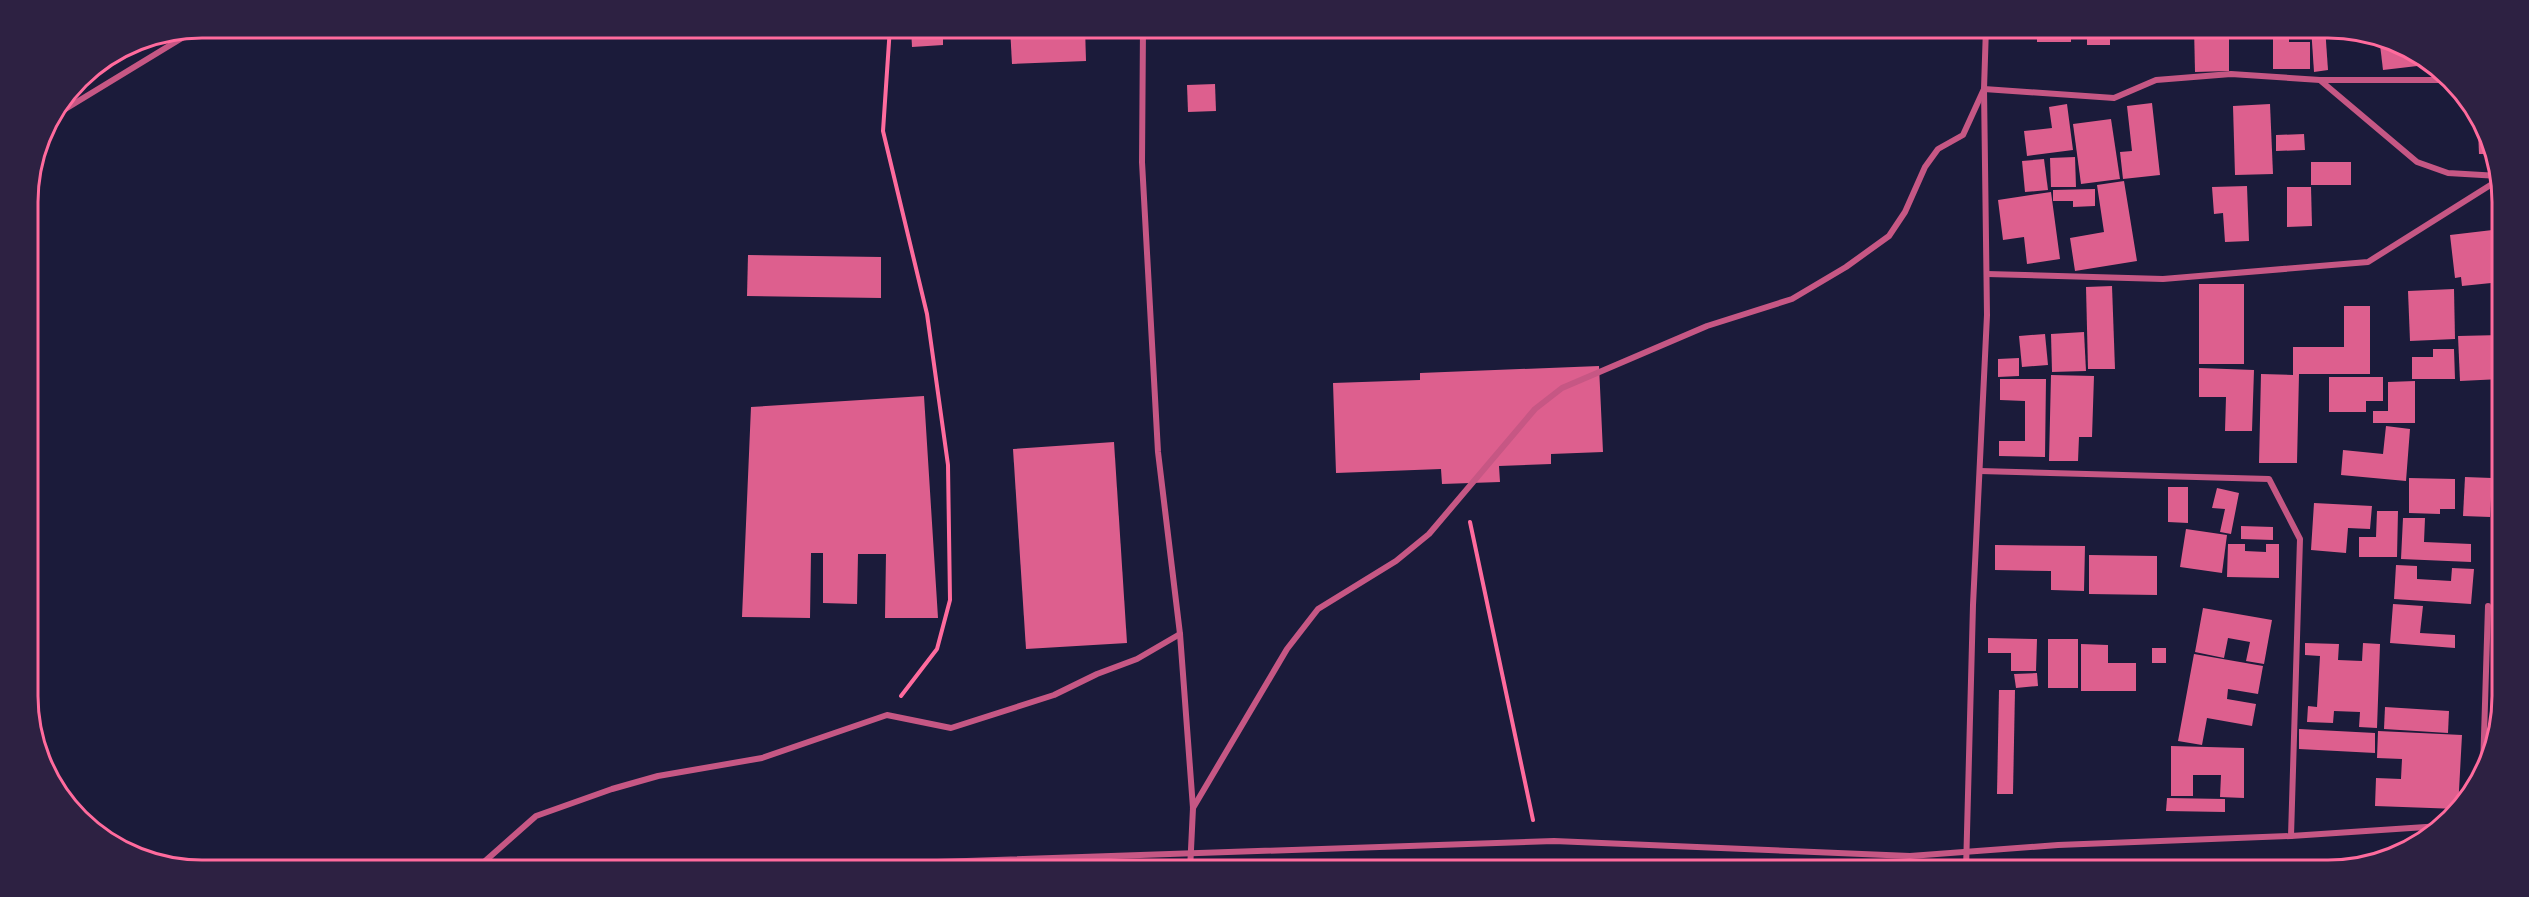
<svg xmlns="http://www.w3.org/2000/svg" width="2529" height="897" viewBox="0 0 2529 897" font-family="'Fira Sans',sans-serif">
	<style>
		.building { fill: #dd5f8e }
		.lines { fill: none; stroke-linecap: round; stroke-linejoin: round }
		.path { stroke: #ff6b9d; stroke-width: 4 }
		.minor { stroke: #c65784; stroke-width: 6 }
		.rim { fill: none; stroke: #ff6b9d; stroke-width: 3 }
	</style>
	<rect width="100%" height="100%" fill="#1b1b3a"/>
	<g class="building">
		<polygon points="911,27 943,27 943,45 912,47"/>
		<polygon points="1010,27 1085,27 1086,61 1012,64"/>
		<rect x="2037" y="27" width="34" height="15"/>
		<rect x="2087" y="27" width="23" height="18"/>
		<polygon points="2194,27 2229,27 2229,71 2195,72"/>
		<polygon points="2311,27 2325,27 2328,70 2314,72"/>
		<polygon points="2289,31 2289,42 2310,42 2310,69 2273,69 2273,32"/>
		<polygon points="2379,36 2383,36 2426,65 2383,70"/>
		<polygon points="1215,84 1216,111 1188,112 1187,85"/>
		<polygon points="2152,103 2160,175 2123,179 2120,152 2132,151 2127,106"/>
		<polygon points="2067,104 2073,150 2027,156 2024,131 2052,128 2049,107"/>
		<polygon points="2270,104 2273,174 2235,175 2233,106"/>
		<polygon points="2111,119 2120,179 2081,184 2073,124"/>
		<polygon points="2478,130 2489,154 2479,154"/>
		<polygon points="2304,134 2305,150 2276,151 2276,135"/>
		<polygon points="2075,157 2076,187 2051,187 2050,158"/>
		<polygon points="2044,159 2048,190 2025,192 2022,161"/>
		<rect x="2311" y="162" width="40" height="23"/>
		<polygon points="2124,181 2137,261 2075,271 2070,238 2104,232 2097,185"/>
		<polygon points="2247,186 2249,241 2225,242 2223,213 2214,214 2212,187"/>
		<polygon points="2287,187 2311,187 2312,226 2287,227"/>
		<polygon points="2095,189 2095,206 2073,207 2073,201 2053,201 2053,190"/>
		<polygon points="2051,192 2060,259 2027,264 2024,237 2003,240 1998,200"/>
		<polygon points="2501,229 2501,282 2462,286 2461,277 2455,278 2450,235"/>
		<polygon points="748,255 881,257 881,298 747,296"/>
		<rect x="2199" y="284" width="45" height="80"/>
		<polygon points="2112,286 2115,369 2088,369 2086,287"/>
		<polygon points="2454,289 2455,339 2410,341 2408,291"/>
		<polygon points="2344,306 2370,306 2370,374 2299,374 2297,463 2259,463 2261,374 2293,375 2293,347 2344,347"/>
		<polygon points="2084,332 2086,371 2052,372 2051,334"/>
		<polygon points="2045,334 2048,365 2022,367 2019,336"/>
		<polygon points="2501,335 2501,379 2460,381 2458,336"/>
		<polygon points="2433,349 2454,349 2455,379 2412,379 2412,357 2433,357"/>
		<polygon points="2019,358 2019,376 1998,377 1998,359"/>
		<polygon points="1599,366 1603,452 1551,454 1551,464 1499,466 1500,482 1442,484 1441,469 1336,473 1333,383 1420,380 1420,373"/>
		<polygon points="2199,368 2254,370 2252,431 2225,431 2226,397 2199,397"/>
		<polygon points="2051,375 2094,376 2092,437 2079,437 2078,461 2049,461"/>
		<polygon points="2329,377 2383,377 2383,401 2366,401 2366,412 2329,412"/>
		<polygon points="2000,379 2046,379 2045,457 1999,456 1999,441 2025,441 2025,401 2000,400"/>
		<polygon points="2415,381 2415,423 2373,423 2373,411 2388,411 2388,382"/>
		<polygon points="924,396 938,618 885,618 886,554 858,554 857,604 823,603 823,553 811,553 810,618 742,617 751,407"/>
		<polygon points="2386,426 2410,429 2406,481 2341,475 2343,450 2383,454"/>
		<polygon points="1114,442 1127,643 1026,649 1013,449"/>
		<polygon points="2465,477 2492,478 2490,517 2463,516"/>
		<polygon points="2409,478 2455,479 2455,509 2440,509 2440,514 2409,513"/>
		<polygon points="2168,487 2188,487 2188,523 2168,522"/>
		<polygon points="2217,488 2239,493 2231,534 2220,532 2225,509 2212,508"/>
		<polygon points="2314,503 2372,506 2370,529 2348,528 2346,553 2311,550"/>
		<polygon points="2377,511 2398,511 2397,557 2359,557 2359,537 2376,537"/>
		<polygon points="2403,518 2425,518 2424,542 2471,544 2471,562 2401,559"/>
		<polygon points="2241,526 2273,527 2273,540 2241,539"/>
		<polygon points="2186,529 2227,535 2222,573 2180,567"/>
		<polygon points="2228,544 2245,544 2245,551 2266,552 2266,544 2279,544 2279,578 2227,577"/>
		<polygon points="1995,545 2085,546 2084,591 2051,590 2051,571 1995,570"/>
		<polygon points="2089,555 2157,556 2157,595 2089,594"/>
		<polygon points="2396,565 2417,566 2417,579 2451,581 2452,568 2474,569 2471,604 2394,599"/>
		<polygon points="2393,604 2423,606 2420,633 2455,635 2455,648 2390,643"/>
		<polygon points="2203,608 2272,620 2264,664 2246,661 2250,642 2228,638 2224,658 2195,652"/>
		<polygon points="1988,638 2037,639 2036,671 2011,671 2011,653 1988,653"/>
		<rect x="2048" y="639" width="30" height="49"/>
		<polygon points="2305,643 2339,644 2338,660 2362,661 2363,643 2380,644 2377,728 2359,727 2360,712 2334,711 2333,723 2307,722 2308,706 2317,707 2320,656 2305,655"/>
		<polygon points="2081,644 2108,645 2108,663 2136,663 2136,691 2081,691"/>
		<rect x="2152" y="648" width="14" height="15"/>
		<polygon points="2194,654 2263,666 2258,694 2228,689 2227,699 2256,704 2252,726 2207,718 2202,745 2178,741"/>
		<polygon points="2037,673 2038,686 2016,688 2014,674"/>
		<polygon points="1999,690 2015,690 2013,794 1997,794"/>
		<polygon points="2385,707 2449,711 2448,733 2384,729"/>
		<polygon points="2299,729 2375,733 2375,753 2299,749"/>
		<polygon points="2378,731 2462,735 2458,809 2375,806 2376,778 2401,779 2402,759 2377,758"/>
		<polygon points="2171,746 2244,748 2244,798 2220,797 2221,775 2193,775 2193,796 2171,796"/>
		<polygon points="2167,798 2225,799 2225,812 2166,811"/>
	</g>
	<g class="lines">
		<g class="path">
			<polyline points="890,27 883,131 927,314 948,465 950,600 937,649 901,696"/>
			<polyline points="1470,522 1533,820"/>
		</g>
		<g class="minor">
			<polyline points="1143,27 1142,162 1158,452 1180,634 1193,808 1190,870"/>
			<polyline points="2321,81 2417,162 2448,173 2499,176"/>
			<polyline points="1984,89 2114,98 2156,80 2231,74 2320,80 2449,80"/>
			<polyline points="44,129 62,111 200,27"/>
			<polyline points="1987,274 2163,279 2368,262 2500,179"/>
			<polyline points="1980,471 2269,479 2300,539 2291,836"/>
			<polyline points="2483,769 2488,606"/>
			<polyline points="1193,808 1287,649 1318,609 1396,561 1429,534 1535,409 1562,388 1707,326 1792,299 1846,267 1889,236 1905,212 1925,167 1938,149 1963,135 1984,89"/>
			<polyline points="475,870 536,816 612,789 658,776 762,758 887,715 951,728 1054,695 1097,674 1137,659 1180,634"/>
			<polyline points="544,870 670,863 849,865 1554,841 1910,856 2058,845 2291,836 2441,826"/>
			<polyline points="1966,870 1973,605 1987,315 1984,89 1986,27"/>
		</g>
	</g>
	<path d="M0 0H2529V897H0ZM202 38H2328A164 164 0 0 1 2492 202V696A164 164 0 0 1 2328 860H202A164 164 0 0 1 38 696V202A164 164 0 0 1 202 38Z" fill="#2d2142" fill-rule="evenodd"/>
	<path class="rim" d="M202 38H2328A164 164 0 0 1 2492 202V696A164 164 0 0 1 2328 860H202A164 164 0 0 1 38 696V202A164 164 0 0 1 202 38Z"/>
</svg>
